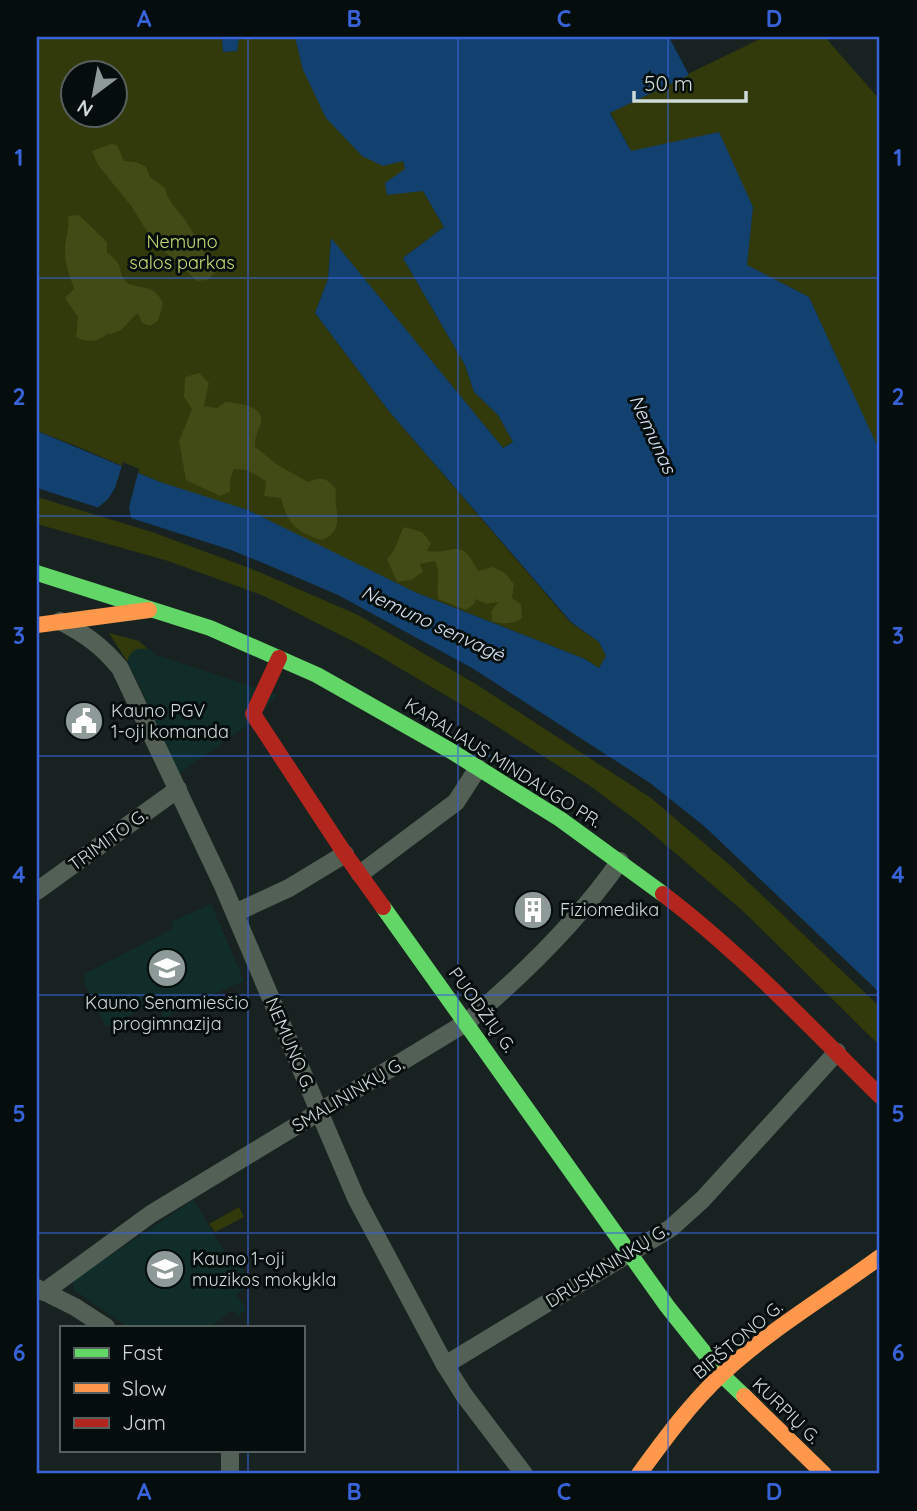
<svg xmlns="http://www.w3.org/2000/svg" width="917" height="1511" viewBox="0 0 917 1511" font-family="Quicksand,sans-serif">
	<style>
		.built { fill: #112d2a }
		.green { fill: #32390a; fill-rule: evenodd }
		.forest { fill: #424a16 }
		.water { fill: #12406f }
		.pier { fill: #182220 }
		.lines { fill: none; stroke-linecap: round; stroke-linejoin: round }
		.street { stroke: #526056; stroke-width: 18 }
		.fast { stroke: #63d668; stroke-width: 16 }
		.slow { stroke: #ff974d; stroke-width: 16 }
		.jam { stroke: #b3261e; stroke-width: 16 }
		.grid { fill: none; stroke: #3863d8; stroke-width: 2; stroke-opacity: 0.55 }
		.labels { text-anchor: middle; stroke-width: 6; stroke-linejoin: round; paint-order: stroke }
		.park-label { font-size: 18px; fill: #ccdc73; stroke: #060e0d }
		.poi-label { font-size: 18px; fill: #cedbd8; stroke: #060e0d; text-anchor: start }
		.street-label { font-size: 18px; fill: #cedbd8; stroke: #060e0d }
		.water-label { font-size: 19px; font-style: italic; fill: #d6e3f4; stroke: #060e0d }
		.neatline { fill: none; stroke: #3863d8; stroke-width: 2.5 }
		.grid-label { font-size: 23px; text-anchor: middle; font-weight: bold; fill: #3863d8 }
	</style>
	<rect width="100%" height="100%" fill="#182220"/>
	<g class="built">
		<polygon points="109,633 139,641 156,655 277,695 255,720 178,774 137,680 127,661"/>
		<polygon points="211,904 244,981 173,1012 165,1020 155,1002 106,1027 85,985 84,974 174,928 171,922"/>
		<polygon points="193,1200 227,1255 234,1252 251,1285 236,1294 247,1310 237,1316 232,1310 210,1327 128,1327 73,1289 73,1280"/>
	</g>
	<g class="green">
		<path d="M37 37H222L223 52 237 51 239 37H295L303 70 403 161 405 169 423 191 444 227 403 258 465 365 474 392 498 415 513 442 503 448 331 239 328 279 315 313 388 410 570 622 599 642 606 656 599 668 585 659 417 593 76 446 37 431ZM74 74H116V116H74Z"/>
		<polygon points="764,37 825,37 880,100 880,454 809,297 746,265 753,207 631,151 610,112"/>
		<polygon points="37,497 152,532 252,569 358,615 479,686 651,798 731,866 880,1007 880,1046 744,912 640,823 590,786 479,715 364,647 264,596 168,561 37,524"/>
		<path d="M109 633 139 641 148 649C136 648 132 649 127 661Z"/>
		<polygon points="239,1207 244,1217 215,1232 209,1224"/>
	</g>
	<g class="forest">
		<path d="M111 144 117 145 124 161 136 162 146 167 150 177 165 188C168 201 175 207 183 217 194 233 202 250 215 265V273L207 280 197 281 153 241 132 207 98 165 92 151Z"/>
		<path d="M79 215 107 242V252C111 256 117 260 119 265 121 271 121 276 125 281 136 291 153 281 163 303L158 321 150 326 142 323 138 313C126 322 124 334 107 334 98 342 87 343 76 337L78 317 65 298 74 289C70 276 64 263 65 250 65 237 70 230 68 216Z"/>
		<path d="M199 373 209 383 204 406 217 408 225 402C239 403 268 406 260 426 257 434 255 437 255 447L278 465 308 482C322 476 327 478 336 489 333 510 347 530 322 540 295 532 288 524 281 498L264 496 266 481 247 470 234 469 230 480V492L220 496 186 480 179 441 192 409 184 397 185 377Z"/>
		<path d="M404 527 422 532 431 543 427 551C456 555 460 535 478 571L493 567 505 573 514 584 512 598 521 604 522 618C514 624 501 625 492 621L491 612 498 602 486 604 476 599 474 604 466 610 438 599C436 585 441 574 435 561L420 564 423 572 411 580 397 582 387 559C397 550 397 539 404 527Z"/>
	</g>
	<g class="water">
		<polygon points="222,37 239,37 237,51 223,52"/>
		<polygon points="295,37 669,37 689,75 610,113 631,151 719,132 753,207 747,265 809,297 880,452 880,993 704,826 650,783 472,668 338,595 268,565 231,550 37,488 37,431 160,482 248,510 417,593 585,659 599,668 606,656 599,642 571,622 388,410 315,313 328,279 331,238 503,448 513,442 498,415 474,392 465,365 403,258 444,227 423,191 387,195 385,183 405,169 403,161 383,166 362,156 326,118 303,70"/>
	</g>
	<polygon class="pier" points="123,462 139,469 129,507 132,522 95,510 108,499 115,488"/>
	<g class="lines">
		<g class="street">
			<path d="M60 621C85 634 102 646 120 668L223 886 356 1198 445 1365 464 1395 524 1474"/>
			<polyline points="360,874 456,802 478,768"/>
			<polyline points="37,891 178,789"/>
			<polyline points="235,913 289,888 345,854"/>
			<polyline points="37,1288 75,1307 106,1327"/>
			<path d="M44 1292 151 1214 467 1022C523 975 578 921 620 861"/>
			<polyline points="445,1365 671,1228 703,1199 837,1052"/>
			<polyline points="230,1450 230,1473"/>
		</g>
		<g class="fast">
			<polyline points="37,573 210,628 317,675 451,751 560,819 663,894"/>
			<polyline points="383,907 667,1306 722,1375 744,1396"/>
		</g>
		<g class="slow">
			<polyline points="37,625 149,610"/>
			<polyline points="744,1396 824,1474"/>
			<path d="M639 1474C664 1440 690 1404 721 1375 769 1330 827 1296 880 1257"/>
		</g>
		<g class="jam">
			<polyline points="279,658 253,714 345,854 383,907"/>
			<path d="M663 894C742 954 810 1027 880 1096"/>
		</g>
	</g>
	<path class="grid" d="M248 37V1327M458 37V1474M668 37V1474M37 278H880M37 516H880M37 756H880M37 995H880M37 1233H880M248 1450V1474"/>
	<defs>
		<g id="civic-disc" transform="scale(2.0125)"><circle r="9.5" fill="#8e9a98" stroke="#060e0d"/><path d="M-.6-6.5H3V-4.5H.6V-3L4-1V1h2V6H-6V1h2V-1L-.6-3ZM-1.2 2.5V6h2.4V2.5Z" fill="#fff"/></g>
		<g id="building-disc" transform="scale(2.0125)"><circle r="9.5" fill="#8e9a98" stroke="#060e0d"/><path d="M-4-6H4V6H1V3H-1V6H-4ZM-2.5-4.3h1.7v1.8h-1.7ZM.8-4.3h1.7v1.8H.8ZM-2.5-1h1.7V.8h-1.7ZM.8-1h1.7V.8H.8Z" fill="#fff"/></g>
		<g id="school-disc" transform="scale(2.0125)"><circle r="9.5" fill="#8e9a98" stroke="#060e0d"/><path d="M0-5L7-2L0 1L-7-2ZM-4 1L0 2.5L4 1V4Q0 6-4 4Z" fill="#fff"/></g>
	</defs>
	<g fill-rule="evenodd">
		<use href="#civic-disc" x="84" y="721"/>
		<use href="#building-disc" x="533" y="910"/>
		<use href="#school-disc" x="167" y="968"/>
		<use href="#school-disc" x="165" y="1269"/>
	</g>
	<g class="labels">
		<g class="park-label">
			<text x="182" y="248">Nemuno<tspan x="182" dy="21">salos parkas</tspan></text>
		</g>
		<g class="poi-label">
			<text x="111" y="717">Kauno PGV<tspan x="111" dy="21">1-oji komanda</tspan></text>
			<text x="560" y="916">Fiziomedika</text>
			<text x="167" y="1009" text-anchor="middle">Kauno Senamiesčio<tspan x="167" dy="21">progimnazija</tspan></text>
			<text x="192" y="1265">Kauno 1-oji<tspan x="192" dy="21">muzikos mokykla</tspan></text>
		</g>
		<g class="street-label">
			<text transform="translate(503 763) rotate(32)" y="6">KARALIAUS MINDAUGO PR.</text>
			<text transform="translate(108 840) rotate(-36)" y="6">TRIMITO G.</text>
			<text transform="translate(482 1010) rotate(54)" y="6">PUODŽIŲ G.</text>
			<text transform="translate(290 1044) rotate(67)" y="6">NEMUNO G.</text>
			<text transform="translate(348 1095) rotate(-31)" y="6">SMALININKŲ G.</text>
			<text transform="translate(607 1266) rotate(-32)" y="6">DRUSKININKŲ G.</text>
			<text transform="translate(738 1340) rotate(-40)" y="6">BIRŠTONO G.</text>
			<text transform="translate(786 1411) rotate(44)" y="6">KURPIŲ G.</text>
		</g>
		<g class="water-label">
			<text transform="translate(653 434) rotate(65)" y="7">Nemunas</text>
			<text transform="translate(433 623) rotate(25)" y="7">Nemuno senvagė</text>
		</g>
	</g>
	<rect width="917" height="1511" fill="none" stroke="#060e0d" stroke-width="77"/>
	<rect x="60" y="1326" width="245" height="126" fill="#060e0d" stroke="#56605e" stroke-width="2"/>
	<rect x="74" y="1348" width="35" height="10" fill="#63d668" stroke="#56605e" stroke-width="2"/>
	<text x="122" y="1360" font-size="21" fill="#cedbd8">Fast</text>
	<rect x="74" y="1383" width="35" height="10" fill="#ff974d" stroke="#56605e" stroke-width="2"/>
	<text x="122" y="1396" font-size="21" fill="#cedbd8">Slow</text>
	<rect x="74" y="1418" width="35" height="10" fill="#b3261e" stroke="#56605e" stroke-width="2"/>
	<text x="122" y="1430" font-size="21" fill="#cedbd8">Jam</text>
	<g transform="translate(94 94) rotate(212)"><circle r="33" fill="#060e0d" stroke="#56605e" stroke-width="2"/>
	<path d="M0-5L12 26L0 18L-12 26Z" fill="#8e9a98"/>
	<text y="-10" font-size="19" font-weight="bold" text-anchor="middle" fill="#cedbd8">N</text>
	</g>
	<path d="M634 91v10h112v-10" fill="none" stroke="#cedbd8" stroke-width="3.5"/>
	<text x="644" y="91" font-size="21" fill="#cedbd8" stroke="#060e0d" stroke-width="5" paint-order="stroke">50 m</text>
	<rect x="38" y="38" width="840" height="1434" class="neatline"/>
	<g class="grid-label">
		<text x="144" y="27">A</text>
		<text x="354" y="27">B</text>
		<text x="564" y="27">C</text>
		<text x="774" y="27">D</text>
		<text x="19" y="166">1</text>
		<text x="898" y="166">1</text>
		<text x="19" y="405">2</text>
		<text x="898" y="405">2</text>
		<text x="19" y="644">3</text>
		<text x="898" y="644">3</text>
		<text x="19" y="883">4</text>
		<text x="898" y="883">4</text>
		<text x="19" y="1122">5</text>
		<text x="898" y="1122">5</text>
		<text x="19" y="1361">6</text>
		<text x="898" y="1361">6</text>
		<text x="144" y="1500">A</text>
		<text x="354" y="1500">B</text>
		<text x="564" y="1500">C</text>
		<text x="774" y="1500">D</text>
	</g>
</svg>
